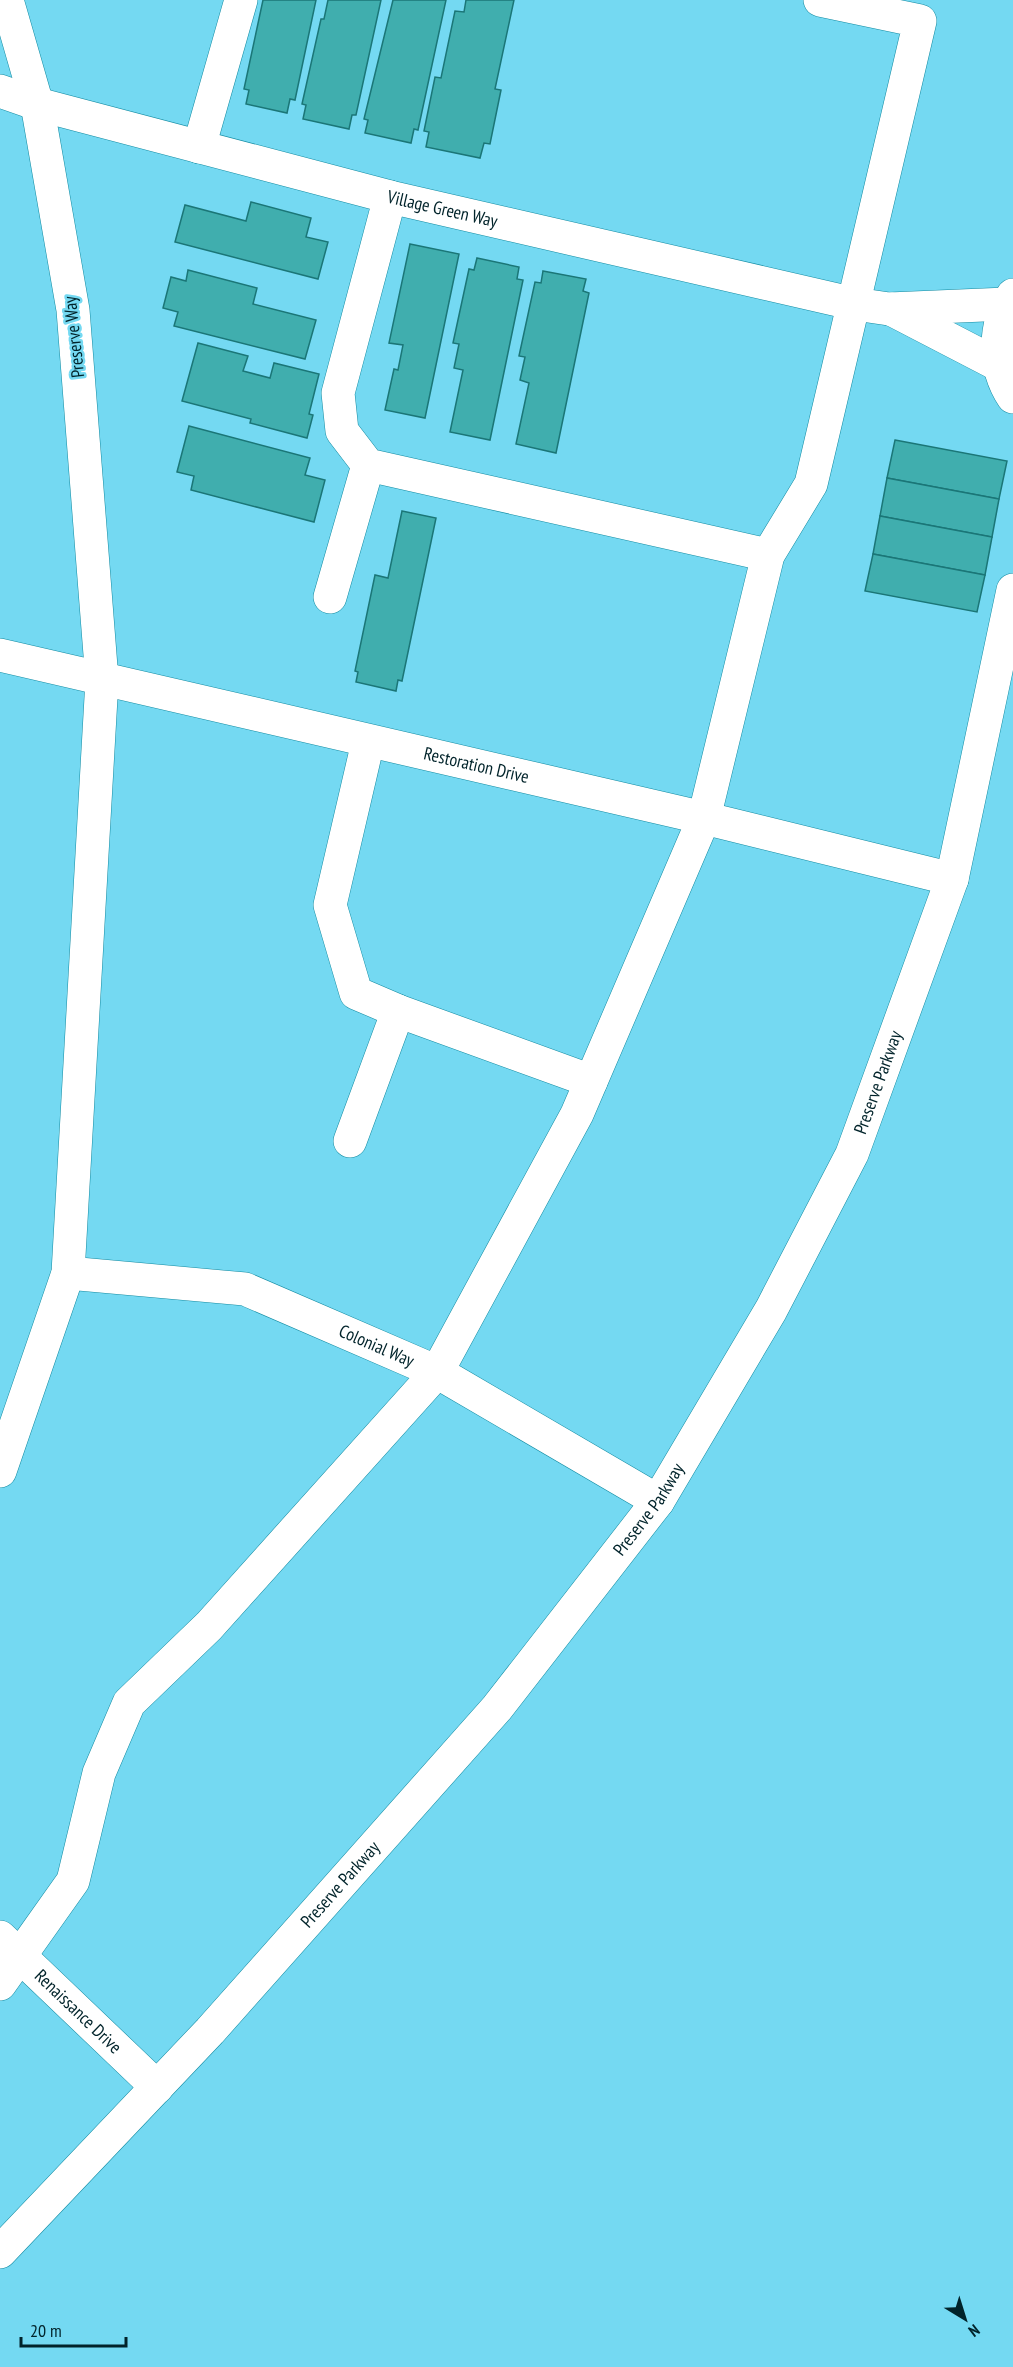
<svg xmlns="http://www.w3.org/2000/svg" width="1013" height="2367" viewBox="0 0 1013 2367" font-family="'PT Sans Narrow',sans-serif">
	<style>
		.building { fill: #40aeae; stroke: #1b7677; stroke-width: 1.5 }
		.lines { fill: none; stroke-linecap: round; stroke-linejoin: round }
		.minor-casing { stroke: #128ba2; stroke-width: 34 }
		.minor { stroke: #fff; stroke-width: 33 }
		.labels { text-anchor: middle; stroke-width: 5; stroke-linejoin: round; paint-order: stroke }
		.street-label { font-size: 18px; fill: #01232a; stroke: #74d9f2 }
	</style>
	<rect width="100%" height="100%" fill="#74d9f2"/>
	<g class="building">
		<polygon points="263,0 316,0 295,100 290,99 287,113 246,104 249,90 244,89"/>
		<polygon points="328,0 381,0 356,115 352,115 349,129 303,119 306,105 302,104 321,19 324,19"/>
		<polygon points="393,0 446,0 418,130 414,129 411,143 365,133 368,120 364,119"/>
		<polygon points="466,0 514,0 495,89 501,90 490,144 484,143 480,158 426,147 429,132 424,131 435,77 441,78 455,11 464,12"/>
		<polygon points="251,202 311,218 306,237 328,242 318,279 175,242 185,205 246,221"/>
		<polygon points="410,244 459,254 425,418 385,410 394,369 398,370 403,345 389,343"/>
		<polygon points="477,258 519,267 517,279 523,280 490,440 450,432 463,370 454,368 459,344 453,343 469,269 474,270"/>
		<polygon points="188,270 257,288 253,304 316,320 305,359 174,326 178,312 163,308 171,277 186,281"/>
		<polygon points="543,271 586,279 583,291 589,293 556,453 516,444 529,383 520,380 525,357 519,356 535,282 541,283"/>
		<polygon points="198,343 248,356 243,371 270,378 274,363 319,374 309,414 313,415 307,438 250,423 251,419 182,401"/>
		<polygon points="189,426 310,458 305,475 325,480 314,522 191,490 194,476 177,472"/>
		<polygon points="895,440 1007,461 999,499 887,478"/>
		<polygon points="887,478 999,499 992,537 880,516"/>
		<polygon points="402,511 436,518 402,681 398,680 396,691 356,682 358,672 355,671 375,575 388,578"/>
		<polygon points="880,516 992,537 985,575 873,554"/>
		<polygon points="873,554 985,575 977,612 865,591"/>
	</g>
	<g class="lines">
		<g class="minor-casing">
			<g id="minor">
				<path id="s1" d="M0 91 37 104 390 197 855 304 889 309 1007 304"/>
				<polyline points="199,147 241,0"/>
				<polyline points="390,197 338,393 342,431 368,465 768,555"/>
				<path d="M1013 295C993 326 993 367 1013 397"/>
				<polyline points="891,309 999,365"/>
				<polyline points="330,597 368,465"/>
				<path id="s2" d="M0 655 704 818 952 879"/>
				<polyline points="368,742 330,905 356,993 398,1011 591,1081"/>
				<polyline points="350,1141 398,1011"/>
				<path id="s3" d="M68 1273 245 1289 437 1372 658 1501"/>
				<polyline points="0,1471 68,1273 102,680 73,310 37,104 7,0"/>
				<path id="s4" d="M0 1937 157 2087"/>
				<polyline points="0,1984 73,1881 99,1773 129,1703 209,1626 437,1372 577,1114 704,818 768,555 811,484 920,21 820,0"/>
				<path id="s5" d="M0 2252 210 2031 497 1708 658 1501 771 1310 852 1154 952 879 1013 590"/>
			</g>
		</g>
		<use href="#minor" class="minor"/>
	</g>
	<g class="labels">
		<g class="street-label">
			<text dy="6" stroke="none"><textPath href="#s1" startOffset="458">Village Green Way</textPath></text>
			<text transform="translate(74 337) rotate(-96)" y="6">Preserve Way</text>
			<text dy="6" stroke="none"><textPath href="#s2" startOffset="489">Restoration Drive</textPath></text>
			<text dy="6" stroke="none"><textPath href="#s5" startOffset="1473">Preserve Parkway</textPath></text>
			<text dy="6" stroke="none"><textPath href="#s3" startOffset="321">Colonial Way</textPath></text>
			<text dy="6" stroke="none"><textPath href="#s5" startOffset="987">Preserve Parkway</textPath></text>
			<text dy="6" stroke="none"><textPath href="#s5" startOffset="501">Preserve Parkway</textPath></text>
			<text dy="6" stroke="none"><textPath href="#s4" startOffset="108">Renaissance Drive</textPath></text>
		</g>
	</g>
	<g transform="translate(965 2319) rotate(142)" stroke="#74d9f2" stroke-width="4.5" paint-order="stroke">
	<path d="M0-4.5L10 22L0 15L-10 22Z" fill="#01232a"/>
	<text y="-9" font-size="16" font-weight="bold" text-anchor="middle" fill="#01232a">N</text>
	</g>
	<path d="M21 2337v9h105v-9" fill="none" stroke="#01232a" stroke-width="3"/>
	<text x="30" y="2337" font-size="18" fill="#01232a" stroke="#74d9f2" stroke-width="4.5" paint-order="stroke">20 m</text>
</svg>
